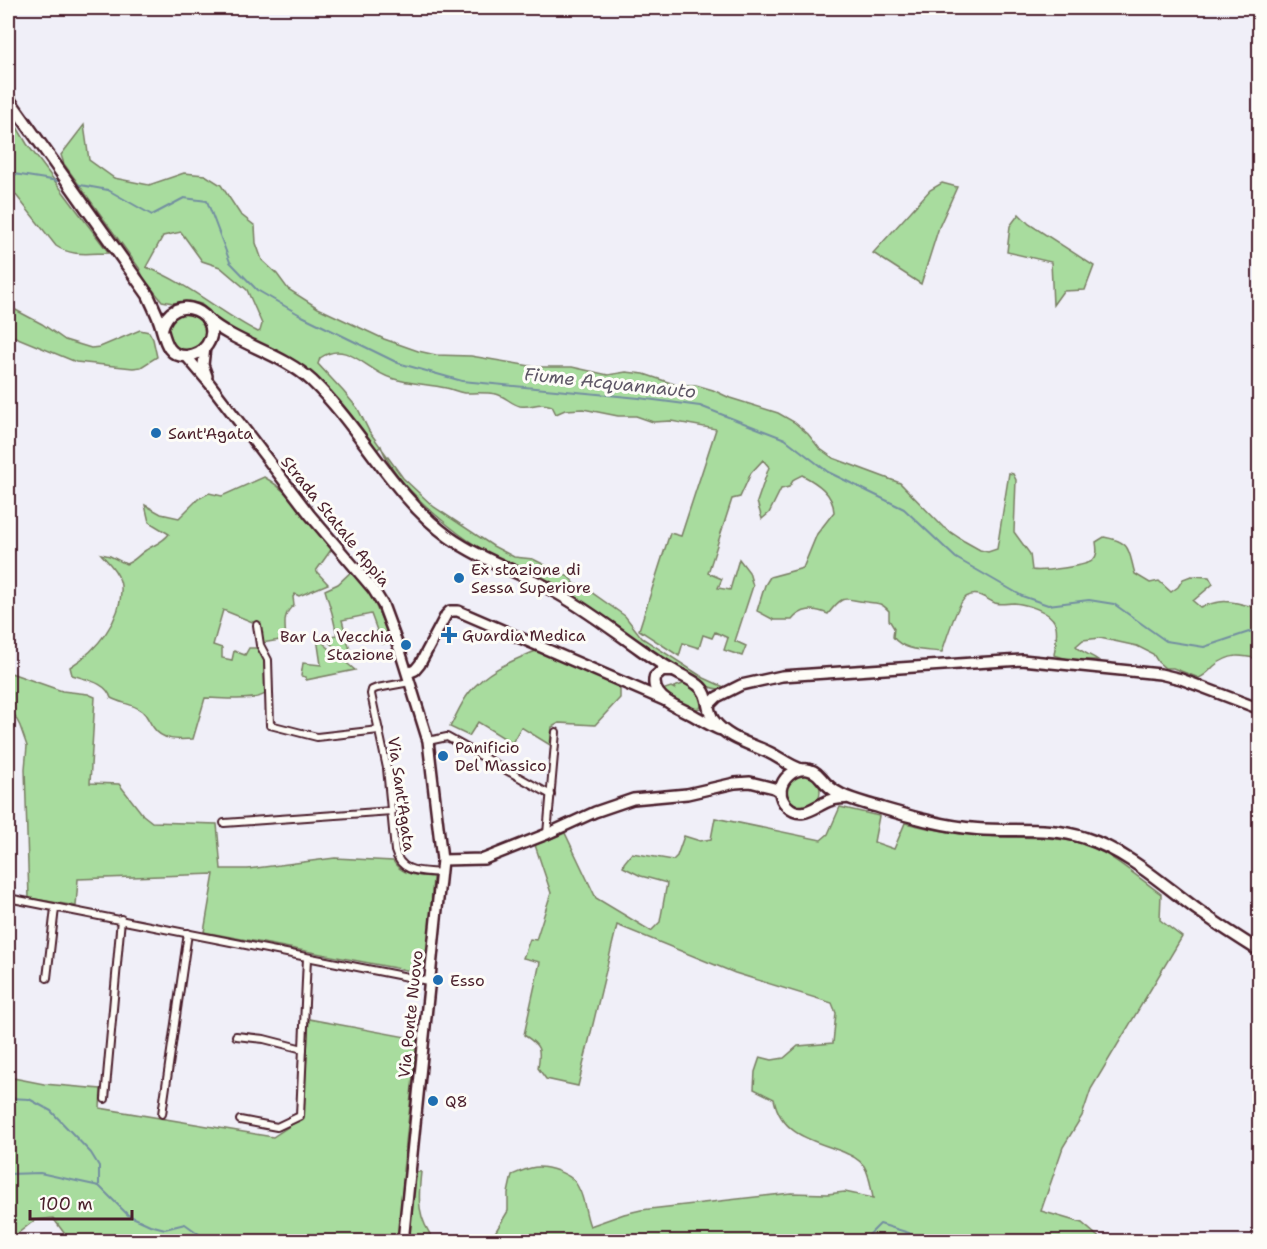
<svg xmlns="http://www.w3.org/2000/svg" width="1267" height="1249" viewBox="0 0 1267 1249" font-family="'Shantell Sans',sans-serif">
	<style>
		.green { fill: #a8dc9e; stroke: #797e64; stroke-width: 1.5; fill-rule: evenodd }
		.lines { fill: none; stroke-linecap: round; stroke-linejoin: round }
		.stream { stroke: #738fa0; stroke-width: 2 }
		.street-casing { stroke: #4a1f2b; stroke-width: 10 }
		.secondary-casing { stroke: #4a1f2b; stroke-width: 14 }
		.primary-casing { stroke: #4a1f2b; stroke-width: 15 }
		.street { stroke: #fdfcf7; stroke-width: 6 }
		.secondary { stroke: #fdfcf7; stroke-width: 9 }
		.primary { stroke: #fdfcf7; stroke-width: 10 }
		.poi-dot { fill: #1f6fb2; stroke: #fdfcf7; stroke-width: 2 }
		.labels { text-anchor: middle; stroke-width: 6; stroke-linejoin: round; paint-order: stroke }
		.poi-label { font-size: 16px; fill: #4a1f2b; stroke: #fdfcf7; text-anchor: start }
		.street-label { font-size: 16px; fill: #4a1f2b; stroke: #fdfcf7 }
		.water-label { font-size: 18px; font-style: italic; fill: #5e5766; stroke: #fdfcf7 }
	</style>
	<rect width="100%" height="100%" fill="#f0eff8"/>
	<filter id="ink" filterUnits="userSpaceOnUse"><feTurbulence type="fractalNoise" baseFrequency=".0167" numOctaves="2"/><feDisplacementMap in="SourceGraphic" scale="12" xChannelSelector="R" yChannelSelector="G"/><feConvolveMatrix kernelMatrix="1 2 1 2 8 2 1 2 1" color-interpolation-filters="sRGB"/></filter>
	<g filter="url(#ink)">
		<g class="green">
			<path d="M8 112 27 144 109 253C90 253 72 257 56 246L8 185Z"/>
			<path d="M84 125 89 160 114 178 149 185 184 173 205 175 221 185 240 214 255 226 256 243 262 260 277 274 288 289 318 308 384 339 418 351 436 355 471 356 536 367H572L608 375 626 372 644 374 677 385H696L713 390 730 398 778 413 794 422 808 434 819 448 833 458 900 483 943 527 964 541 980 550 988 552 997 549 1009 473 1013 474 1016 480 1014 532 1030 554 1032 570C1041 572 1088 566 1093 560 1098 555 1097 549 1096 542L1104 537C1132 542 1128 550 1135 574L1150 583 1159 581 1171 592 1178 587 1183 579 1191 576 1209 577 1213 584 1193 601 1200 607C1230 597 1231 603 1259 608V659C1240 655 1230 653 1214 666 1209 671 1205 676 1199 678L1173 668H1165L1158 662 1153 654 1137 646 1100 638 1083 640 1076 646C1082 653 1090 654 1098 660H1071L1054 655C1055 646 1059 631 1055 623 1050 611 1026 604 1014 603 1008 603 1001 605 995 603 985 599 978 590 966 597 957 603 946 640 942 652 925 650 903 651 893 637L894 628 889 620V611C882 603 878 603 867 602 844 600 845 592 828 614 813 608 802 608 792 620H774L757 611 765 585 770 577 803 568 817 534 834 512C833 493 817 483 802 475L794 479 789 487 781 489 769 513 762 519 757 502 769 467 763 460 751 473 740 497 732 499 708 573 722 579 718 588 730 590 739 559 749 572 753 586 735 641 746 646 742 656 724 650 728 638 715 632 712 638 703 635 699 648 683 643 679 656 639 630 670 533 681 536 716 429 671 421 653 422 636 416H618L583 409 565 410 556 414 552 406C538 401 533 408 520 406 511 404 505 396 496 394 486 392 474 393 464 393 457 392 452 389 446 388 427 384 409 384 391 378 366 371 348 339 320 358L318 364 343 391 358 409 369 431 403 478 434 507 493 546 514 557 533 559 569 577 575 584 588 590 625 616 642 638 704 678 726 688C706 696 656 654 639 642 611 621 583 601 552 584 532 573 510 565 490 554 476 546 461 536 449 526 425 507 391 475 381 446L376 451 333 395 312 375 274 349 234 332 217 321 201 304 188 301 173 303 162 301 144 279 139 268 64 164 61 155ZM181 232 202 261 220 267 247 290 262 324 260 331 258 332C219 312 188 283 146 267L163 236Z"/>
			<polygon points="942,183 957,187 939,227 921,284 873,253 930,190"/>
			<polygon points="1019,214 1029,224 1094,266 1085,290 1063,291 1053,305 1051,262 1007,252 1010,226"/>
			<polygon points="8,306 42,324 65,340 91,348 100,347 140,330 149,332 153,339 157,357 141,367 133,368 76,362 8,334"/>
			<circle cx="187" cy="332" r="19"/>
			<path d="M264 477C292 492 311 525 333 547L316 571 328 584 299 596 295 594 293 597 294 605C282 614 285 625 286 639L262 643 260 625 223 610 213 645 222 648V658L232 660 234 651 245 655 249 648H258L264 660 265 694C253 702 220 698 205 698L193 739C178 740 162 741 153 727 149 722 148 716 142 711 132 703 122 704 111 698 106 682 87 680 72 675L70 667C96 651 123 619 121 586 120 574 109 563 101 554L110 556 126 564C135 561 138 555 146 550 155 544 162 543 169 534L149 522 145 505 161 514 179 518 198 499 209 493 222 496Z"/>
			<polygon points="353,570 372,597 391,641 382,644 371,614 342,620 353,661 322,637 337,635 332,613 325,590 338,584"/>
			<polygon points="317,638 355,670 306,680 306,677 301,676 303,663 321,665"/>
			<path d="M538 650 620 684V698L595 725 559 723 552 727 550 745 521 727 512 743 478 722 469 736 450 727C456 716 461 703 469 693 487 670 512 661 538 650Z"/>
			<path d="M8 672 62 691 88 694 95 697 90 783 119 784 143 815 152 822 217 824 221 869H248L335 858 393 861C401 875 418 876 433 877L427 965 421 969 406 970 204 932 214 874 78 879 76 906 29 898 25 769 27 746 20 726 8 703Z"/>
			<path d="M686 683 697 692 702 704 700 708C685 712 672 700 662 690L671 687 675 689 674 687Z"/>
			<circle cx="803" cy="791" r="17"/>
			<path d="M840 807 879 816 874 842 894 849 905 823C937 831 969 836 1001 837 1028 838 1057 836 1084 844 1108 851 1140 879 1161 894L1160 920 1182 937 1091 1089 1082 1116 1063 1147 1041 1211 1082 1223 1103 1241 901 1242 896 1238 886 1237 879 1242 490 1241 508 1211V1193L512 1175C531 1167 538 1164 558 1171 569 1176 574 1178 579 1189 585 1200 585 1214 590 1226L624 1214 641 1210 791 1193 827 1194 845 1192 873 1198C871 1188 870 1175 864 1166 858 1158 850 1155 841 1151 811 1140 781 1134 774 1099L754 1089 755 1072 760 1057 772 1060 784 1058 798 1046 833 1043 836 1013 832 1003 735 973 617 925 578 1086 546 1079 538 1068C541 1049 541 1046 524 1035L540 962 523 958 530 939 536 940 551 893 535 845 565 833 596 898 651 931 660 922 667 883 641 876 623 867 624 863 632 853 673 860 677 856 684 836 700 841 711 839 715 818 821 840 828 834Z"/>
			<path d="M309 1019 417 1039 403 1171 421 1172C418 1200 417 1218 435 1241H70L53 1218 35 1220 8 1241V1164L13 1120 11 1105 8 1104V1077L44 1084 101 1089 100 1108 273 1137 303 1117Z"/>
		</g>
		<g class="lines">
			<g class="stream">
				<polyline points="8,173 64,182"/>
				<polyline points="75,184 108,190 152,215 184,198 207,201 230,262 257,290 302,316 398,363 462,381 639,398 700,406 785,439 828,472 904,509 956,558 1022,596 1048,605 1089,600 1114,604 1166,641 1204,647 1252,631 1260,633"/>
				<polyline points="8,1098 29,1099 51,1111 91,1153 99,1166 99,1186"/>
				<polyline points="8,1174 40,1173 99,1186 128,1215 150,1225 165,1229 185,1224 210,1242"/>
				<polyline points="785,1242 790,1239 798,1242"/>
				<polyline points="862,1242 880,1224 909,1233 924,1242"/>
			</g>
			<g class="street-casing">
				<g id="street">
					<polyline points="257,625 260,645 268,660 270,725 317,737 379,730"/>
					<path d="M410 682 377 688 372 690 371 694 387 768 395 851C401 873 420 871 440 873"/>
					<polyline points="428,741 447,737 551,795"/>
					<polyline points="224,823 392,811"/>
					<polyline points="547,834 556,732"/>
					<polyline points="8,898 428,981"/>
					<polyline points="47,978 55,908"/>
					<polyline points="236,1036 264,1039 303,1049"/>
					<polyline points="105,1099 121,919"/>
					<polyline points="162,1114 188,933"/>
					<polyline points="240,1120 277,1127 300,1116 307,958"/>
				</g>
			</g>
			<g class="secondary-casing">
				<g id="secondary">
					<polyline points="205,347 203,365 207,376"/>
					<polyline points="184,356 187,357 210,384 310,515 373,589 383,605 400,651 428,741 442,860 403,1242"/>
					<polyline points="408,673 415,670 420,664 446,615 450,611 458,611 664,700"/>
					<polyline points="709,705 717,697 741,685 782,676 973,663 1022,660 1160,674 1181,679 1260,709"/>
					<polyline points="442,860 484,859 547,834 595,812 633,799 687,794 735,783 750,782 774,788 781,792"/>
				</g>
			</g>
			<g class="primary-casing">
				<g id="primary">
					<path d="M8 98 148 295C152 304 156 312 159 320 165 336 165 357 187 356 195 355 202 352 207 345 227 314 172 288 162 329"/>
					<path d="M207 319C238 345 282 353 312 381 362 429 392 495 449 537 480 559 517 571 550 589 582 606 610 628 640 649 651 657 663 665 674 671 682 676 691 679 698 685 711 695 705 709 714 721 728 739 749 743 768 752 779 757 788 765 800 769"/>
					<path d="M672 671H662L655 677C650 699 679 707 693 715 702 720 710 725 719 729"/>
					<path d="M846 798C838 798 831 799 824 803 812 809 800 819 787 806 766 785 802 754 821 778 834 795 851 799 871 805 906 815 940 826 977 829 1013 832 1050 826 1085 838 1129 852 1163 885 1199 911 1219 925 1239 938 1260 951"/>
				</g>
			</g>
			<use href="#street" class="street"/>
			<use href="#secondary" class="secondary"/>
			<use href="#primary" class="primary"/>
		</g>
	</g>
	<g class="poi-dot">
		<circle cx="156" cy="433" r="6"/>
		<circle cx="459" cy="578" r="6"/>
		<path d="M446 626h6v6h6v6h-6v6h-6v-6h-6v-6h6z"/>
		<circle cx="406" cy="645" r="6"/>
		<circle cx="443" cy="756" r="6"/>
		<circle cx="438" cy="980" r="6"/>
		<circle cx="433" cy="1101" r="6"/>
	</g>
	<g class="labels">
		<g class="poi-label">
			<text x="168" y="439">Sant'Agata</text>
			<text x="471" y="575">Ex stazione di<tspan x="471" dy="18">Sessa Superiore</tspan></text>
			<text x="462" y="641">Guardia Medica</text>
			<text x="394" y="642" text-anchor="end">Bar La Vecchia<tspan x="394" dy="18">Stazione</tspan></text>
			<text x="455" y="753">Panificio<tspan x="455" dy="18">Del Massico</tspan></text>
			<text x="450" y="986">Esso</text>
			<text x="445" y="1107">Q8</text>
		</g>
		<g class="street-label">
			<text transform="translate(336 521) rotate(51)" y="6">Strada Statale Appia</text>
			<text transform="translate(402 794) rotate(82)" y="6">Via Sant'Agata</text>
			<text transform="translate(410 1014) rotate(-84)" y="6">Via Ponte Nuovo</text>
		</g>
		<g class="water-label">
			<text transform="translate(610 383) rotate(6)" y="6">Fiume Acquannauto</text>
		</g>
	</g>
	<rect width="1267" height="1249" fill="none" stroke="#fdfcf7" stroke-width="30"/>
	<rect x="15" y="15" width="1237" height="1219" fill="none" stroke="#4a1f2b" stroke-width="2" filter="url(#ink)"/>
	<path d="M30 1210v9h102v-9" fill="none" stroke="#4a1f2b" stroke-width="3"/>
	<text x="39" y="1210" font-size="18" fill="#4a1f2b" stroke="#fdfcf7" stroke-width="4.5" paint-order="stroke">100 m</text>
</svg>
